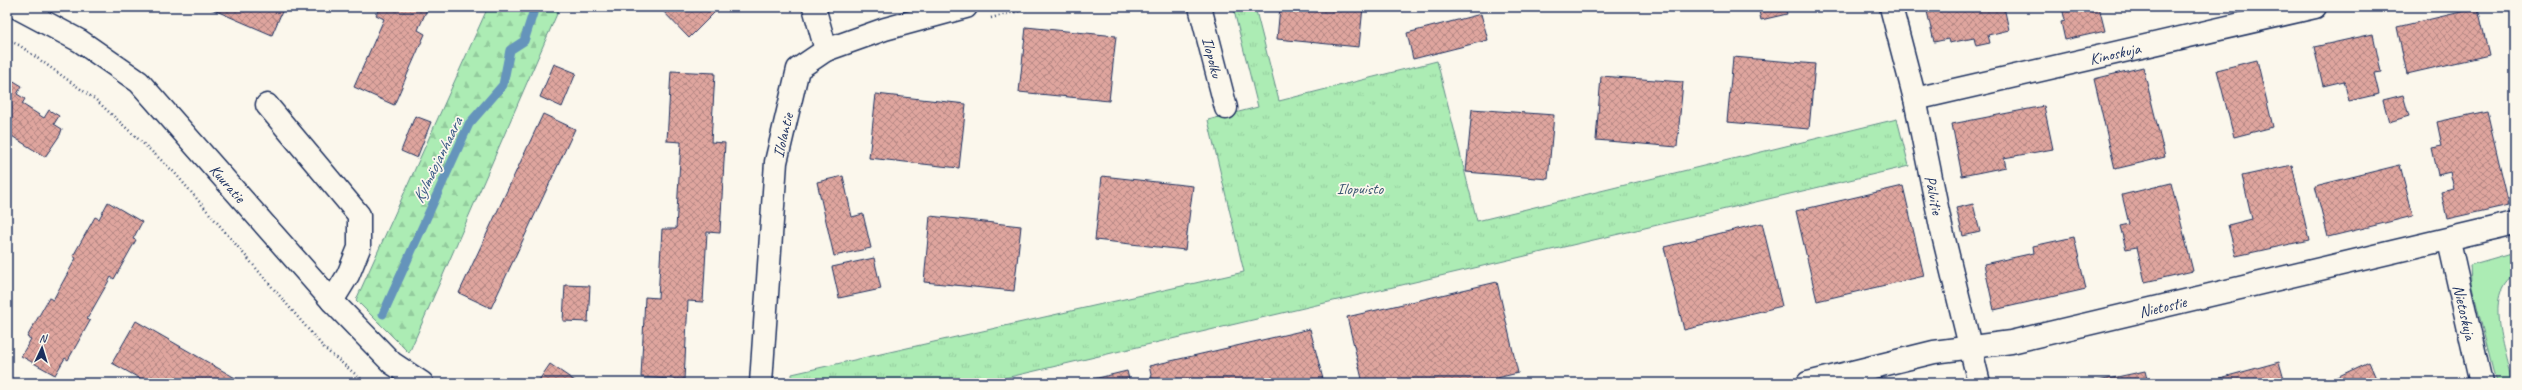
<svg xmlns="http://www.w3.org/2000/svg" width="2522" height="390" viewBox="0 0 2522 390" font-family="Caveat,sans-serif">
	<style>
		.grass { fill: #acecb4; stroke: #648e89 }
		.forest { fill: url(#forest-firs); stroke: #648e89 }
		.park { fill: url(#park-tufts); stroke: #648e89 }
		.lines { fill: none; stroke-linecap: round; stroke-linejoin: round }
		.stream { stroke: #6594bb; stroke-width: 9 }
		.building { fill: url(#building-cross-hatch); stroke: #1b2f5e }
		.minor-casing { stroke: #1b2f5e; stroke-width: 25 }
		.path { stroke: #1b2f5e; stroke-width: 2.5; stroke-dasharray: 1 3; stroke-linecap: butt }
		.minor { stroke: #fbf7ec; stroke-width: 22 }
		.labels { text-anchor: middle; stroke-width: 3.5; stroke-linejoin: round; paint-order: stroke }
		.street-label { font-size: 16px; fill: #1b2f5e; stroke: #fbf7ec }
		.park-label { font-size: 16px; fill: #38556f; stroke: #fbf7ec }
		.water-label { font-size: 17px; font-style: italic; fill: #3a5985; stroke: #fbf7ec }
	</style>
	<defs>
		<pattern id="forest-firs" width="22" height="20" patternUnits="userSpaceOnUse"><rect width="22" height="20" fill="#acecb4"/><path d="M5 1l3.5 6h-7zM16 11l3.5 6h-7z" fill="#93cb9d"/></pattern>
		<pattern id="park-tufts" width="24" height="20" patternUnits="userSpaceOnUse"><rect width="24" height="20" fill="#acecb4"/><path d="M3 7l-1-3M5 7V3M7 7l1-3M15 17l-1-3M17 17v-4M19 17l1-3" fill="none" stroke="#93cb9d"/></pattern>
		<pattern id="building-cross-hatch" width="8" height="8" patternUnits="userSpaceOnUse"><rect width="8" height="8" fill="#dfa59e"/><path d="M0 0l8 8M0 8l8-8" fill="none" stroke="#b48784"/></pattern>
	</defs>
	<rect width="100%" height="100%" fill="#fbf7ec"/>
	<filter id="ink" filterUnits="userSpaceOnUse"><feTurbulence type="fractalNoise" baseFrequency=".025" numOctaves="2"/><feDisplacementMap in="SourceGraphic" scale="8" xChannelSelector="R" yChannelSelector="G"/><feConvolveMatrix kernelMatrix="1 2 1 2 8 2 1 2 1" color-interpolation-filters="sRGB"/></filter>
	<g filter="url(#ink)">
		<path class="grass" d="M2515 252V274C2482 294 2506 353 2512 383H2496L2471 282 2470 265Z"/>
		<polygon class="forest" points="488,7 560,7 409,353 356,300"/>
		<polygon class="park" points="1233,7 1255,7 1279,101 1437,61 1477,221 1897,119 1909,166 984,383 792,383 792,374 1244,272 1208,120 1258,107"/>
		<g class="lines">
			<polyline class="stream" points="383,314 469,124 503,85 510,50 524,41 535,7"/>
		</g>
		<g class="building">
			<polygon points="207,7 284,7 272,35"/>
			<polygon points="380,7 428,7 418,30 425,34 394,105 354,87 384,19 376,15"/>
			<polygon points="659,7 720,7 689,38"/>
			<polygon points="1280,7 1363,7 1359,47 1277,39"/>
			<polygon points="1758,7 1785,7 1787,14 1761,20"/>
			<polygon points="1926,7 2004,7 2009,30 1988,35 1990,43 1976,46 1974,38 1949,43 1948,39 1934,42"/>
			<polygon points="2062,7 2099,7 2105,31 2065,40 2061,22 2065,21"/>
			<polygon points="2187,7 2203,7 2188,11"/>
			<polygon points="2478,8 2489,55 2407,74 2397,27"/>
			<polygon points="1481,14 1488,40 1413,59 1407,33"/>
			<polygon points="1026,27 1116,36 1109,101 1019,92"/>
			<polygon points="2373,34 2381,72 2374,73 2379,94 2349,101 2344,81 2323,86 2314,47"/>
			<polygon points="1733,57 1815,64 1809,129 1727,122"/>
			<polygon points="2257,60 2273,127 2234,137 2217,70"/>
			<polygon points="554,64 576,73 562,107 540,97"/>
			<polygon points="2143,67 2165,157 2115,169 2094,79"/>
			<polygon points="671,71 715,73 711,142 725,143 720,233 707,232 703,302 688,301 684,380 641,377 645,297 658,298 662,229 676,229 681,142 667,141"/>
			<polygon points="1601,76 1683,82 1677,147 1596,140"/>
			<polygon points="12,80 22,86 17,94 25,99 22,104 44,118 49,110 59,116 54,124 62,129 60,135 45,157 7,133 7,88"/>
			<polygon points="876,94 966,104 959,168 869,158"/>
			<polygon points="2403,95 2409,116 2389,122 2383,100"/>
			<polygon points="2044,106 2053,149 2004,158 2006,167 1962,176 1952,124"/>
			<polygon points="1472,109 1554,115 1548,179 1466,172"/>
			<polygon points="2487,111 2509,205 2447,219 2441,192 2454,189 2450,172 2438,175 2432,148 2442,146 2437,122"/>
			<polygon points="543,114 575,129 491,308 459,293"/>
			<polygon points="415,116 431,122 417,158 401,151"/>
			<polygon points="2292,165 2309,240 2236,256 2228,225 2252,219 2242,176"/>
			<polygon points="2400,165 2413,216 2328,237 2315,186"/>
			<polygon points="843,176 852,217 863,214 871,248 834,256 817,182"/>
			<polygon points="1102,176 1193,186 1185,250 1095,240"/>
			<polygon points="2171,183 2193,271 2145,282 2137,247 2126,249 2120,226 2129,224 2122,195"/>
			<polygon points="1903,186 1924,276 1817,301 1796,211"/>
			<polygon points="108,202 142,222 133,239 136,240 114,279 111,277 87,319 90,321 68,360 65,358 55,375 21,356 31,339 27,337 49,298 53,300 76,258 73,256 95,217 99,219"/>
			<polygon points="1973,204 1980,232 1963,236 1956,208"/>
			<polygon points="930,216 1021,226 1014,291 924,282"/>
			<polygon points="1762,223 1782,306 1684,330 1664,247"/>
			<polygon points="2074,237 2086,289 1994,310 1984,264 2034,253 2033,246"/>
			<polygon points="874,258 881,289 839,298 832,267"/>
			<polygon points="1497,282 1518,373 1476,383 1363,383 1347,317"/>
			<polygon points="565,285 590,286 588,322 563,321"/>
			<polygon points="136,321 244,383 148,383 112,363"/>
			<polygon points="1310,329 1324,383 1153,383 1149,366"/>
			<polygon points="2279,362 2285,383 2202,383"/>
			<polygon points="2369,362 2378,383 2324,383"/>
			<polygon points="550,364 578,383 537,383"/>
			<polygon points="1127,371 1130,383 1077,383"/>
			<polygon points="2145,371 2148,383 2089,383"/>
		</g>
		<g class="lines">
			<g class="minor-casing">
				<g id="minor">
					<path id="s1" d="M16 7 80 41 139 82 332 301 392 363 422 383"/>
					<polyline points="814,7 826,50"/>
					<path id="s2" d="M1200 7 1226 108"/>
					<path id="s3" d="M1891 7 1915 99 1941 227 1979 383"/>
					<path id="s4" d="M1915 99 2315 7"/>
					<polyline points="267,105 359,215 359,248 348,275 332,301"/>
					<path id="s5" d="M2449 241 2481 383"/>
					<path id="s6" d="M761 383 776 162 798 69 826 50 885 29 966 7"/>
					<path id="s7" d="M1808 383 1934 352 2011 342 2515 223"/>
				</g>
			</g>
			<g class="path">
				<polyline points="991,18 1035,7"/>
				<polyline points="7,40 19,45 96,100 174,172 325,349 366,383"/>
				<polyline points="1937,383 1950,380"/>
			</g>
			<use href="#minor" class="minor"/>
		</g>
	</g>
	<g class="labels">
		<g class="street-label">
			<text dy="6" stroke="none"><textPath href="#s4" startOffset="205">Kinoskuja</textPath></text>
			<text dy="6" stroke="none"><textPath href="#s2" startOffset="52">Ilopolku</textPath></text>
			<text dy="6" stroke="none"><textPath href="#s6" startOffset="249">Ilolantie</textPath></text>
			<text dy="6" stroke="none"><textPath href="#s1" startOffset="279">Kuuratie</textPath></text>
			<text dy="6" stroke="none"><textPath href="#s3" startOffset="193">Pälvitie</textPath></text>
			<text dy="6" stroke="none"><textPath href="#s7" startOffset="363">Nietostie</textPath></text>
			<text dy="6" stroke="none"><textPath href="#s5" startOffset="73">Nietoskuja</textPath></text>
		</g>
		<g class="park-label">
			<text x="1360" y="194">Ilopuisto</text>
		</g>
		<g class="water-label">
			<text transform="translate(437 160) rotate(-64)" y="6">Kylmäojanhaara</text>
		</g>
	</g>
	<rect width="2522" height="390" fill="none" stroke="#fbf7ec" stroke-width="24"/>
	<rect x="12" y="12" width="2498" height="366" fill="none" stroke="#1b2f5e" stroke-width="1.5" filter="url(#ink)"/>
	<g transform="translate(42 348) rotate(4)" stroke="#fbf7ec" stroke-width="3" paint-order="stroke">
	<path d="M0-3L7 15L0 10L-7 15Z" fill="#1b2f5e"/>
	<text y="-6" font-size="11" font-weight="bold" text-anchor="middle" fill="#1b2f5e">N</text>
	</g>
</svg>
